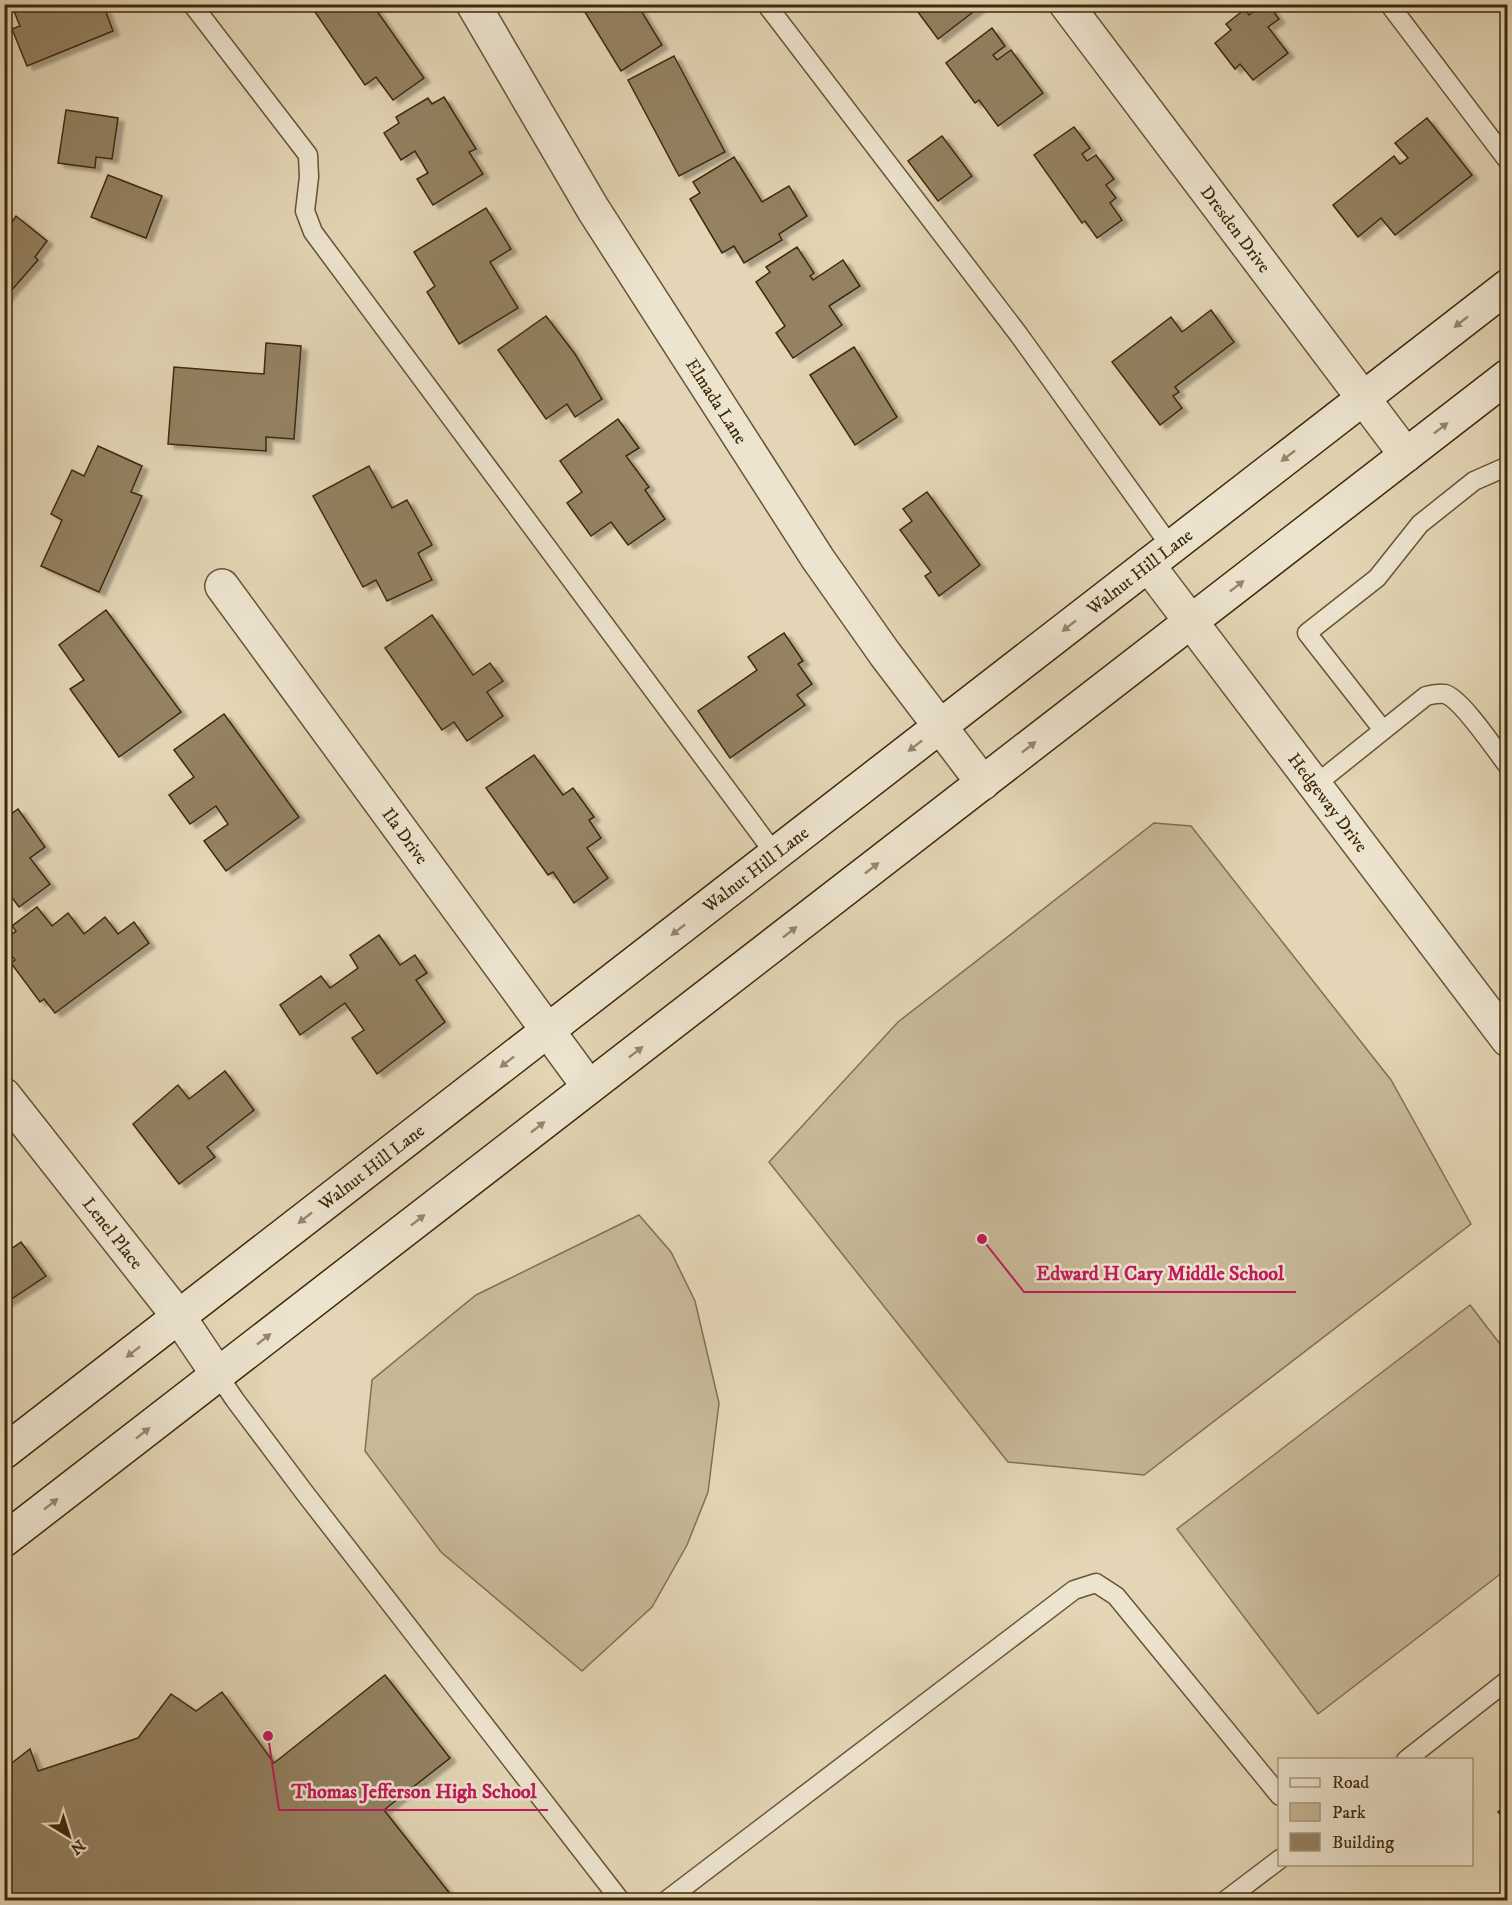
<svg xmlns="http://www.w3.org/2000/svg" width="1512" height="1905" viewBox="0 0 1512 1905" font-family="'IM FELL DW Pica',serif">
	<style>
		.green { fill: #c7b898; stroke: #837050; stroke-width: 1.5 }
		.building { fill: #948262; stroke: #3f2909; stroke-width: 1.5; filter: url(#shadow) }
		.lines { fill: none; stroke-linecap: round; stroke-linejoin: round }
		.service-casing { stroke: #685434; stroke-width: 21 }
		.minor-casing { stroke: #685434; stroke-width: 36 }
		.secondary-casing { stroke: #3f2909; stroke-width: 36 }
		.service { stroke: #ede4cf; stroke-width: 18 }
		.minor { stroke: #ede4cf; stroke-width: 33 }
		.secondary { stroke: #ede4cf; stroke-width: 33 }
		.oneway { fill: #96866c }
		.labels { text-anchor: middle; stroke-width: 5; stroke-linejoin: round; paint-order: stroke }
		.street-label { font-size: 18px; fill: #3f2909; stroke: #ede4cf }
		.leader { fill: none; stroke: #c2185b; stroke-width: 2 }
		.callout-dot { fill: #c2185b; stroke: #ede4cf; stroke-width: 2 }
		.callout-label { font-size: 20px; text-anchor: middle; font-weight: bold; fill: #c2185b; stroke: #ede4cf; stroke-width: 5; stroke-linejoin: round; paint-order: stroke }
	</style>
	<defs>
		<filter id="shadow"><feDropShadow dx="6" dy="4" stdDeviation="1.5" flood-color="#0004"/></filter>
	</defs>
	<rect width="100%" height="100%" fill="#e3d5b5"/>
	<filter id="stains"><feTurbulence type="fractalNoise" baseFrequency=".00333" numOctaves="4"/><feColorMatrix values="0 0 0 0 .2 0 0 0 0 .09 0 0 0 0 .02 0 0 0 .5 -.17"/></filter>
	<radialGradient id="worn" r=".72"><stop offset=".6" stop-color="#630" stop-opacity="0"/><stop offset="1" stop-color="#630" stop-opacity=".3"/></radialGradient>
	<g class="green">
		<polygon points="1154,823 1191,826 1391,1080 1471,1224 1144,1475 1008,1462 769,1162 898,1022"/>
		<polygon points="639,1215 671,1252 695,1301 719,1403 708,1492 687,1545 652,1607 582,1671 441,1552 365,1451 372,1380 476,1295"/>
		<polygon points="1470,1305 1507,1353 1507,1569 1318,1714 1177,1529"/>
	</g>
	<g class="building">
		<polygon points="11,4 103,4 113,31 27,66 12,29 20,26"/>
		<polygon points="326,4 372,4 424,78 393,100 376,77 365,85 315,12"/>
		<polygon points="580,4 637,4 662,45 621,71"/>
		<polygon points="912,4 979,4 981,6 938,39"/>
		<polygon points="1263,4 1268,4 1279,19 1268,27 1288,53 1253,80 1240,64 1235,69 1215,43 1231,30 1226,24 1245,9 1249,15"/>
		<polygon points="992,28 1005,46 993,55 997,60 1011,50 1043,93 998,126 979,100 975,103 946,63"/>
		<polygon points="674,56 725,152 679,176 628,80"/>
		<polygon points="444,97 476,149 469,152 483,174 433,205 417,179 428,173 415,151 401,160 384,133 399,123 396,117 428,98 432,104"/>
		<polygon points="66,110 118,118 112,159 96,157 95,168 58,163"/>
		<polygon points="1427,118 1472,175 1395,235 1381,218 1358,237 1333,205 1394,156 1400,164 1408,158 1395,143"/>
		<polygon points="1074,127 1090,148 1082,154 1087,161 1096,155 1114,179 1106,185 1116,198 1110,203 1122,220 1097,238 1085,221 1082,223 1034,155"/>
		<polygon points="942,136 972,176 938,201 908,161"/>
		<polygon points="734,157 762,202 789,186 807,216 779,234 782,240 744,263 734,246 722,253 690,199 700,193 693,182"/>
		<polygon points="108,175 162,196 146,238 91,217"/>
		<polygon points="486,208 511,249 490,262 518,308 459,344 427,292 435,286 414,252"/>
		<polygon points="16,216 47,241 35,257 38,260 4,299 4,221 10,225"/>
		<polygon points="797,247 814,273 810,276 813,280 843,260 860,286 829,306 842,325 793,358 776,333 785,326 756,282 770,272 766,267"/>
		<polygon points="1211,310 1234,342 1175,387 1179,392 1173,396 1182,408 1160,425 1112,362 1171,317 1182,332"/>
		<polygon points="546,316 575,354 602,399 575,417 567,404 546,419 498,350"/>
		<polygon points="266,343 301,346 294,439 266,437 266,451 168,444 174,367 264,374"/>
		<polygon points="854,347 897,417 855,445 810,375"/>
		<polygon points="618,419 639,448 626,456 649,487 645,490 665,519 628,545 611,522 591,536 567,503 582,492 560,461"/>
		<polygon points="98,446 142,466 131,492 142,496 99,592 41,566 62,520 51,514 72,470 84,476"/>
		<polygon points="369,466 392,508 407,500 432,545 418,553 432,580 387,601 376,580 363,587 313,496"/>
		<polygon points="927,492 980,565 939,596 925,576 931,572 900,530 912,521 903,509"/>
		<polygon points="106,610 181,712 119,757 70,689 84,680 59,645"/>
		<polygon points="432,615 473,675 490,663 503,681 487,692 503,716 467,741 454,722 442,730 385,648"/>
		<polygon points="784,633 803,661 798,664 812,684 797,695 805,705 730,758 698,711 757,670 748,657"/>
		<polygon points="224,714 299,817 226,871 204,841 228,824 216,806 190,824 169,795 194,777 174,750"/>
		<polygon points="534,755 563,795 573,788 594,817 589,820 601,838 587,848 608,878 574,903 553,872 548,875 486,788"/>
		<polygon points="18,809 45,847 30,858 50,884 19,907 4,887 4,819"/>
		<polygon points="37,907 52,926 68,913 84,934 105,917 118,934 134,922 149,943 55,1013 44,999 40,1002 11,963 15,960 4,946 4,940 16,931 12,926"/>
		<polygon points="379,935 400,965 415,955 427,973 416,980 445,1022 377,1074 352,1038 364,1030 345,1003 300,1035 280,1005 321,976 330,988 358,968 350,955"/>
		<polygon points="225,1071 254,1110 207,1147 215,1157 179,1184 133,1124 178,1085 189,1099"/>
		<polygon points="21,1242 46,1276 4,1304 4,1254"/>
		<polygon points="385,1675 450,1758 384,1810 455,1900 4,1900 4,1769 30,1749 38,1771 138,1738 171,1694 196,1711 222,1692 274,1763"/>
		<polygon points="1508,1805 1508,1824 1498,1812"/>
	</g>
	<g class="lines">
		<g class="service-casing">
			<g id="service">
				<polyline points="192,4 308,155 309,177 305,211 313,232 775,854"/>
				<polyline points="766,4 1019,335 1171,547"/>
				<polyline points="1389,4 1508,161"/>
				<polyline points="1383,730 1307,633 1377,578 1420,524 1474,481 1508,466"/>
				<path d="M1315 785 1426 696C1433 694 1439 693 1445 694 1462 699 1496 751 1508 766"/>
				<polyline points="218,1375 235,1400 304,1492 620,1900"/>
				<polyline points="1406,1760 1508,1680"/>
				<polyline points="667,1900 1074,1590 1096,1583 1116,1596 1280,1796"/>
				<polyline points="1226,1900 1280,1859"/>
			</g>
		</g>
		<g class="minor-casing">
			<g id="minor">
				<path id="s1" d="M473 4 593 209 818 559 885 654 983 783"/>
				<path id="s2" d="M1066 4 1406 455"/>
				<path id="s3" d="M1148 565 1508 1040"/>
				<path id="s4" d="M222 586 589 1087"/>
				<path id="s5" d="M4 1095 179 1317 218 1375"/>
			</g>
		</g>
		<g class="secondary-casing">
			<g id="secondary">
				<path id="s6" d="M4 1452 1508 286"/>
				<polyline points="4,1540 1508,376"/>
			</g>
		</g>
		<use href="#service" class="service"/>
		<use href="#minor" class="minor"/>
		<use href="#secondary" class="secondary"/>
	</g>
	<defs><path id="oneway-solid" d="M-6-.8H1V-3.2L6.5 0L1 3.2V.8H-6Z" transform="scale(1.5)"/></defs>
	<g class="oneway">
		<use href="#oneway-solid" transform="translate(1461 322) rotate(142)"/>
		<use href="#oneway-solid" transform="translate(1441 428) rotate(-38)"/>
		<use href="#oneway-solid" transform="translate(1288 456) rotate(142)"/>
		<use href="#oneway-solid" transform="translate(1237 586) rotate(-38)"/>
		<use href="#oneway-solid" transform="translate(1069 626) rotate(142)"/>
		<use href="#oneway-solid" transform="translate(915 746) rotate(142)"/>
		<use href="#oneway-solid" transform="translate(1029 747) rotate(-38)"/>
		<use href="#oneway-solid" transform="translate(872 868) rotate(-38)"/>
		<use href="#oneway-solid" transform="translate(678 930) rotate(142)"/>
		<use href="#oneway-solid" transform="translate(790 932) rotate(-38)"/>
		<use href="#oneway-solid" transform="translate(636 1052) rotate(-38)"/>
		<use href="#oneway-solid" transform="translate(507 1062) rotate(142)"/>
		<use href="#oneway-solid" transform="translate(538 1127) rotate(-38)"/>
		<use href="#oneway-solid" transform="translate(305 1218) rotate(142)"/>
		<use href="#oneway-solid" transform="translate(418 1220) rotate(-38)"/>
		<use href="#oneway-solid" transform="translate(264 1339) rotate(-38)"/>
		<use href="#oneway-solid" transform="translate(133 1352) rotate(142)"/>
		<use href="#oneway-solid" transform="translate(143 1433) rotate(-38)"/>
		<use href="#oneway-solid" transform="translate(51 1504) rotate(-38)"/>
	</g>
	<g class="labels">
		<g class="street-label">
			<text dy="6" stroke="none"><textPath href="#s2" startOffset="282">Dresden Drive</textPath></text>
			<text dy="6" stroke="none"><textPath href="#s1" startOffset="466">Elmada Lane</textPath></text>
			<text dy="6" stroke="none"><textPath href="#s6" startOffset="1437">Walnut Hill Lane</textPath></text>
			<text dy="6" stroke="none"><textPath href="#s3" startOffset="298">Hedgeway Drive</textPath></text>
			<text dy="6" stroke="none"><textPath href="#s4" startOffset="310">Ila Drive</textPath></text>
			<text dy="6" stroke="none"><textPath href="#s6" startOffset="951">Walnut Hill Lane</textPath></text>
			<text dy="6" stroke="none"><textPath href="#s6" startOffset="465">Walnut Hill Lane</textPath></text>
			<text dy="6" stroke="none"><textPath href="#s5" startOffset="176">Lenel Place</textPath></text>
		</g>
	</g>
	<path class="leader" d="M982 1239L1024 1292H1296M268 1736L279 1810H548"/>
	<g class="callout-dot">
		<circle cx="982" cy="1239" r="6"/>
		<circle cx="268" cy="1736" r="6"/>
	</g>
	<g class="callout-label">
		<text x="1160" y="1280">Edward H Cary Middle School</text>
		<text x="414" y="1798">Thomas Jefferson High School</text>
	</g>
	<rect width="1512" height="1905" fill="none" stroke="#e3d5b5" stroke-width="24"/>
	<rect x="6" y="6" width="1500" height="1893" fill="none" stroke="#3f2909" stroke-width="3"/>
	<rect x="12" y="12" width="1488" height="1881" fill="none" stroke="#3f2909" stroke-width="1.5"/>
	<rect x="1278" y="1758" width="195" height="108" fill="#ede4cf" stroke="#a79980" stroke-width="1.5"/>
	<rect x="1290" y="1778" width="30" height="9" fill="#ede4cf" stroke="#a79980" stroke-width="1.5"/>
	<text x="1332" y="1788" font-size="18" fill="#3f2909">Road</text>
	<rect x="1290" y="1803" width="30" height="18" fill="#c7b898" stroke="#a79980" stroke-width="1.5"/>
	<text x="1332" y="1818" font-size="18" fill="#3f2909">Park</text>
	<rect x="1290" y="1833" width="30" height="18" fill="#948262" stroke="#a79980" stroke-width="1.5"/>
	<text x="1332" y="1848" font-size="18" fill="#3f2909">Building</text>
	<g transform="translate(69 1836) rotate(142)" stroke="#ede4cf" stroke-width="4.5" paint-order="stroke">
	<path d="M0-4.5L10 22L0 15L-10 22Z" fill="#3f2909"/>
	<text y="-9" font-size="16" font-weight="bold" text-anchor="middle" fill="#3f2909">N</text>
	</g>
	<rect width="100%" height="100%" filter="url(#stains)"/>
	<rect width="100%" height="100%" fill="url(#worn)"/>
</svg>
